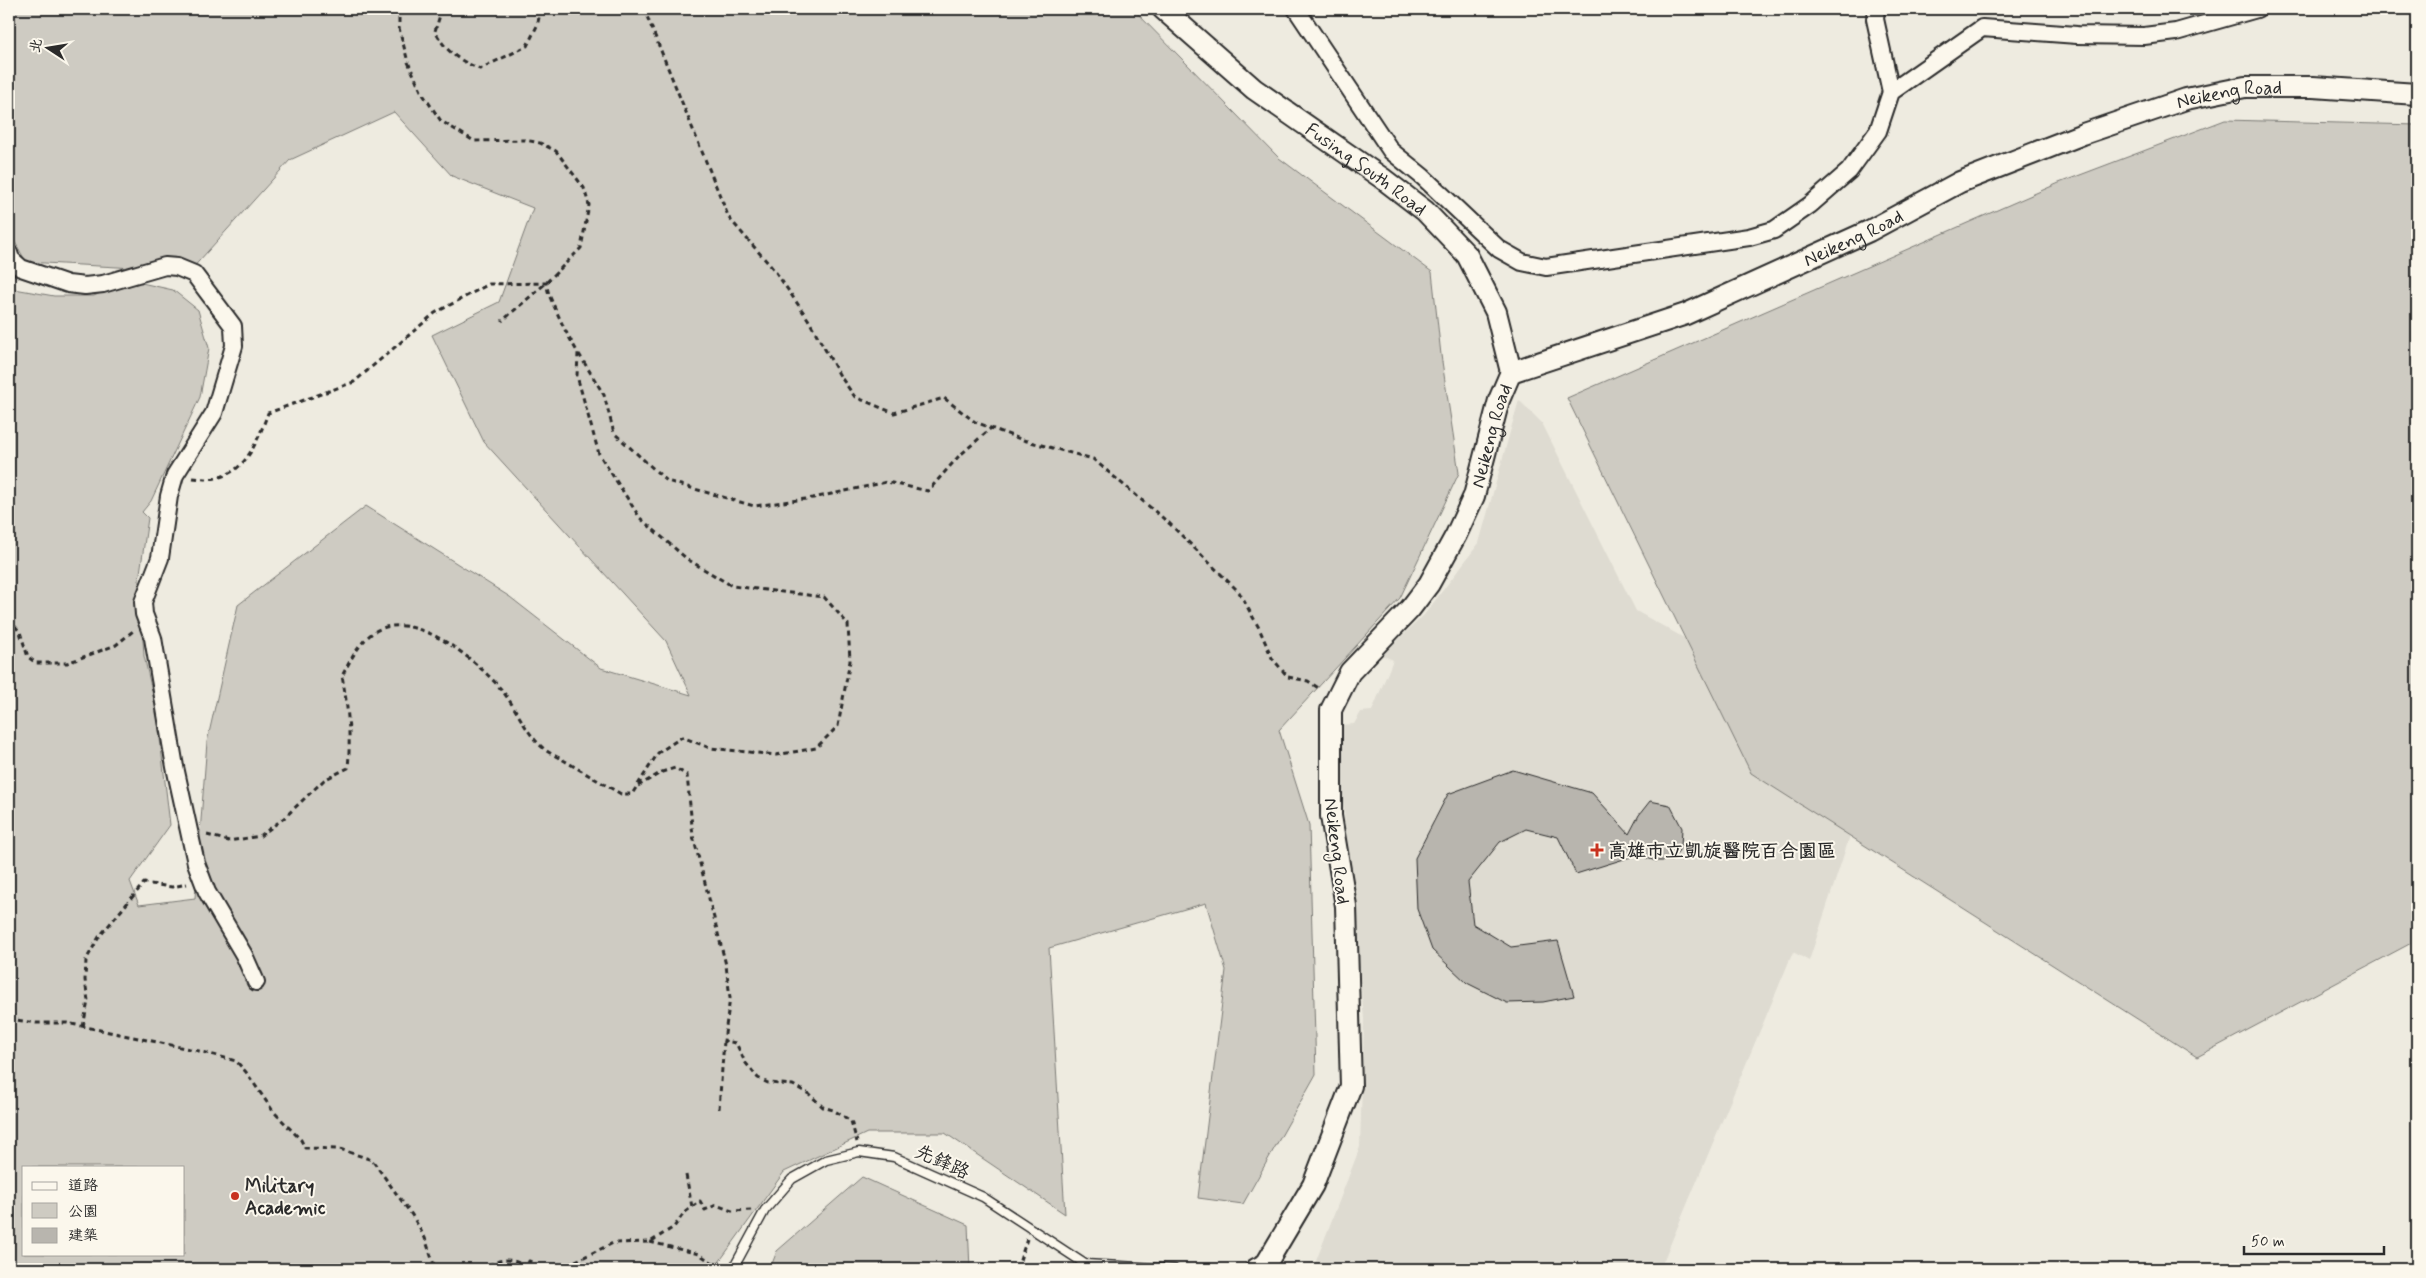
<svg xmlns="http://www.w3.org/2000/svg" width="2426" height="1278" viewBox="0 0 2426 1278" font-family="Mynerve,'LXGW WenKai TC',sans-serif">
	<style>
		.built { fill: #dedbd1 }
		.green { fill: #cecbc2; stroke: #7c7b76; fill-rule: evenodd }
		.building { fill: #b8b5ae; stroke: #2b2b2b }
		.lines { fill: none; stroke-linecap: round; stroke-linejoin: round }
		.service-casing { stroke: #2b2b2b; stroke-width: 11 }
		.minor-casing { stroke: #2b2b2b; stroke-width: 20 }
		.tertiary-casing { stroke: #2b2b2b; stroke-width: 24 }
		.path { stroke: #2b2b2b; stroke-width: 3; stroke-dasharray: 5 4; stroke-linecap: butt }
		.service { stroke: #fbf7ec; stroke-width: 8 }
		.minor { stroke: #fbf7ec; stroke-width: 16 }
		.tertiary { stroke: #fbf7ec; stroke-width: 20 }
		.poi-dot { fill: #c8321e; stroke: #fbf7ec; stroke-width: 2 }
		.labels { text-anchor: middle; stroke-width: 4; stroke-linejoin: round; paint-order: stroke }
		.street-label { font-size: 19px; fill: #2b2b2b; stroke: #fbf7ec }
		.poi-label { font-size: 19px; font-weight: bold; fill: #2b2b2b; stroke: #fbf7ec; text-anchor: start }
	</style>
	<rect width="100%" height="100%" fill="#eeebe0"/>
	<filter id="ink" filterUnits="userSpaceOnUse"><feTurbulence type="fractalNoise" baseFrequency=".02" numOctaves="2"/><feDisplacementMap in="SourceGraphic" scale="10" xChannelSelector="R" yChannelSelector="G"/><feConvolveMatrix kernelMatrix="1 2 1 2 8 2 1 2 1" color-interpolation-filters="sRGB"/></filter>
	<g filter="url(#ink)">
		<polygon class="built" points="1519,400 1542,423 1636,611 1879,747 1809,961 1793,952 1660,1269 1313,1269 1360,1147 1364,1019 1337,741 1340,725 1354,724 1361,712 1372,711 1393,660 1382,655 1424,615 1479,543"/>
		<g class="green">
			<path d="M9 9H1133L1279 158 1432 272 1441 355 1459 473 1400 598 1279 730 1309 825 1316 1074 1243 1204 1198 1198 1226 970 1206 903 1049 948 1065 1214 945 1133H867L784 1172 714 1269H9V288L54 296H94L128 280 173 290 198 310 209 348 200 397 151 501 142 512 148 518 139 580 144 656 157 713 170 825 130 881 139 905 195 898 207 742 238 605 366 506 510 597 601 668 691 695 666 641 484 442 432 335 499 302 533 208 452 176 394 112 290 160 190 271 26 262 9 231ZM24 1167H184V1254H24Z"/>
			<polygon points="2225,120 2417,125 2417,940 2197,1057 1751,773 1567,398 2059,183"/>
			<polygon points="862,1177 968,1225 970,1269 770,1269 777,1251"/>
		</g>
		<polygon class="building" points="1513,770 1592,793 1629,834 1639,815 1650,801 1670,805 1682,828 1681,847 1672,861 1656,861 1637,855 1576,874 1558,837 1526,829 1500,842 1468,882 1473,924 1511,947 1558,941 1574,996 1543,1002 1507,1003 1467,983 1432,950 1417,909 1415,858 1448,794"/>
		<g class="lines">
			<g class="service-casing">
				<polyline id="service" points="733,1269 765,1210 792,1179 826,1160 859,1152 894,1157 983,1197 1085,1264 1174,1269"/>
			</g>
			<g class="minor-casing">
				<g id="minor">
					<polyline points="1296,9 1391,151 1423,177 1499,249 1522,262 1546,267 1749,237 1774,230 1810,205 1849,171 1878,131 1891,92 1982,28 2077,35 2144,36 2176,32 2257,9"/>
					<polyline points="1876,9 1875,19 1891,92"/>
					<polyline points="9,253 11,259 21,268 68,284 85,286 103,284 165,266 177,267 194,274 233,326 234,346 214,413 175,475 169,496 160,558 143,602 144,614 153,638 175,767 196,863 207,892 244,955 256,982"/>
				</g>
			</g>
			<g class="tertiary-casing">
				<g id="tertiary">
					<path id="s1" d="M1163 9 1254 89 1382 178 1425 211 1467 255 1496 312 1511 372"/>
					<path id="s2" d="M1256 1269 1266 1264 1313 1185 1351 1086 1346 906 1331 816V710L1350 672 1410 609 1429 584 1456 535 1474 496 1499 400 1511 372 1686 314 1869 231 1960 182 2083 134 2186 99 2245 87H2313L2417 94"/>
				</g>
			</g>
			<g class="path">
				<polyline points="399,9 399,28 408,62 422,93 441,121 474,141 525,140 540,143 556,151 584,188 589,205 581,248 546,283 502,321"/>
				<path d="M442 9 435 31C446 52 458 60 480 69L527 46 537 26 541 9"/>
				<polyline points="644,9 729,218 775,271 808,319 840,376 855,397 894,413 944,398 975,422 1023,440 1093,459 1170,524 1239,592 1259,628 1272,658 1288,677 1308,681 1320,689"/>
				<polyline points="579,354 604,395 614,433 667,481 754,506 813,498 887,482 928,491 958,457 991,428"/>
				<path d="M193 478C240 485 254 451 268 413L354 382 435 313 489 284 546 283 549 295 565 330 578 353 577 376 599 454 640 518 687 559 732 586 824 597 848 624 850 661 838 726 816 748 776 755 710 748 682 737 658 753 632 794H621C602 783 583 772 565 761 558 757 548 753 542 747 525 732 515 705 500 688 475 659 419 613 380 629 362 636 350 661 342 676 348 708 351 736 348 768L324 780 284 818 260 836 229 841 207 835"/>
				<polyline points="9,619 20,632 28,657 36,663 67,663 116,645 133,631"/>
				<polyline points="638,786 662,772 675,768 687,775 693,836 726,965 730,998 724,1041 736,1043 745,1062 758,1078 768,1083 793,1085 809,1094 823,1107 833,1110 851,1121 857,1142"/>
				<polyline points="9,1019 36,1023 67,1023 199,1051 236,1061 246,1072 273,1111 301,1140 305,1148 340,1149 372,1160 412,1215 425,1238 434,1265 453,1269"/>
				<polyline points="83,1027 88,1001 85,980 86,960 99,937 144,883 172,887 187,884"/>
				<polyline points="719,1109 724,1041"/>
				<polyline points="686,1175 692,1207"/>
				<polyline points="650,1242 699,1254 722,1269"/>
				<path d="M480 1269C501 1260 506 1255 527 1267L529 1261 532 1262 531 1268 538 1269"/>
				<polyline points="559,1269 613,1243 650,1242 674,1227 684,1213 700,1201 705,1210 716,1205 732,1211 752,1210"/>
				<polyline points="1017,1269 1027,1239"/>
			</g>
			<use href="#service" class="service"/>
			<use href="#minor" class="minor"/>
			<use href="#tertiary" class="tertiary"/>
		</g>
	</g>
	<g class="poi-dot">
		<path d="M1594.5 842.5h5v5h5v5h-5v5h-5v-5h-5v-5h5z"/>
		<circle cx="235" cy="1196" r="5"/>
	</g>
	<g class="labels">
		<g class="street-label">
			<text dy="7" stroke="none"><textPath href="#s2" startOffset="1749">Neikeng Road</textPath></text>
			<text dy="7" stroke="none"><textPath href="#s1" startOffset="259">Fusing South Road</textPath></text>
			<text dy="7" stroke="none"><textPath href="#s2" startOffset="1344">Neikeng Road</textPath></text>
			<text dy="7" stroke="none"><textPath href="#s2" startOffset="909">Neikeng Road</textPath></text>
			<text transform="translate(1338 851) rotate(83)" y="7">Neikeng Road</text>
			<text transform="translate(943 1161) rotate(24)" y="7">先鋒路</text>
		</g>
		<g class="poi-label">
			<text x="1608" y="857">高雄市立凱旋醫院百合園區</text>
			<text x="245" y="1192">Military<tspan x="245" dy="22">Academic</tspan></text>
		</g>
	</g>
	<rect width="2426" height="1278" fill="none" stroke="#fbf7ec" stroke-width="30"/>
	<rect x="15" y="15" width="2396" height="1248" fill="none" stroke="#2b2b2b" stroke-width="2" filter="url(#ink)"/>
	<rect x="22" y="1166" width="162" height="90" fill="#fbf7ec" stroke="#a8a59f"/>
	<rect x="32" y="1182" width="25" height="8" fill="#fbf7ec" stroke="#a8a59f"/>
	<text x="68" y="1190" font-size="15" fill="#2b2b2b">道路</text>
	<rect x="32" y="1203" width="25" height="15" fill="#cecbc2" stroke="#a8a59f"/>
	<text x="68" y="1216" font-size="15" fill="#2b2b2b">公園</text>
	<rect x="32" y="1228" width="25" height="15" fill="#b8b5ae" stroke="#a8a59f"/>
	<text x="68" y="1240" font-size="15" fill="#2b2b2b">建築</text>
	<g transform="translate(48 48) rotate(282)" stroke="#fbf7ec" stroke-width="4" paint-order="stroke">
	<path d="M0-4L9 19L0 12L-9 19Z" fill="#2b2b2b"/>
	<text y="-8" font-size="14" font-weight="bold" text-anchor="middle" fill="#2b2b2b">北</text>
	</g>
	<path d="M2244 1246v8h140v-8" fill="none" stroke="#2b2b2b" stroke-width="2.5"/>
	<text x="2251" y="1246" font-size="15" fill="#2b2b2b" stroke="#fbf7ec" stroke-width="4" paint-order="stroke">50 m</text>
</svg>
